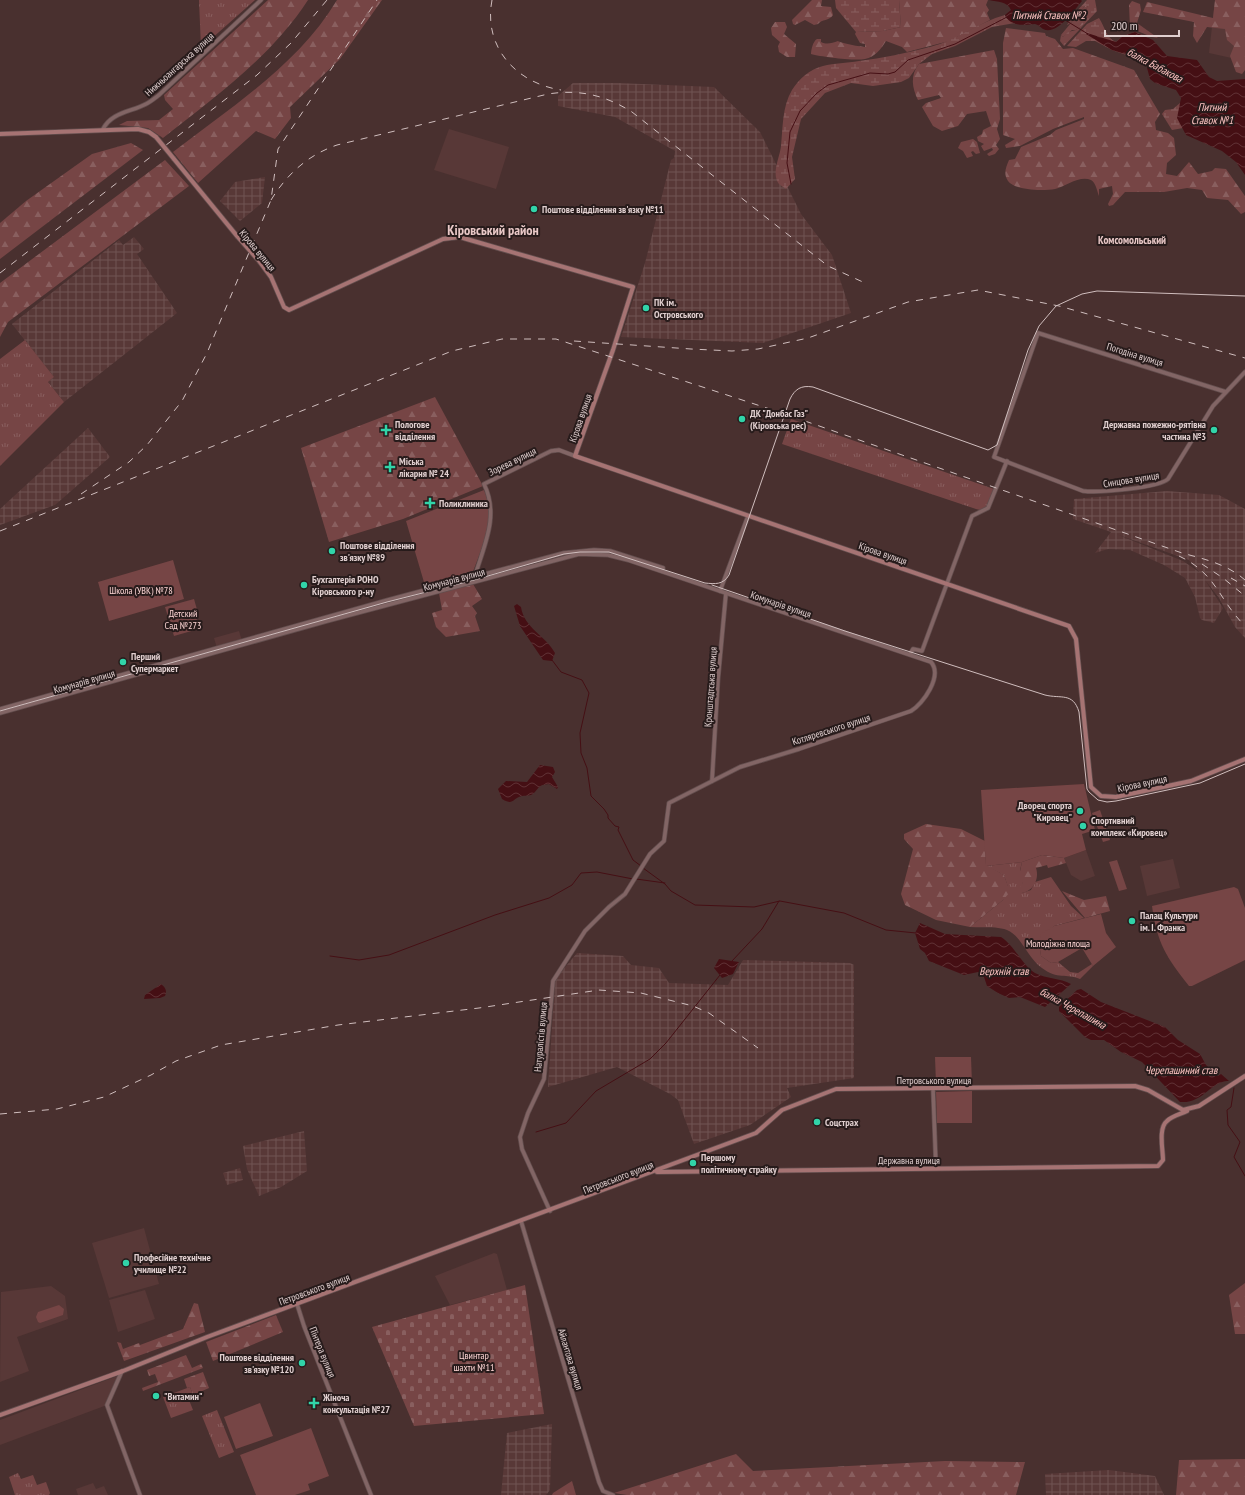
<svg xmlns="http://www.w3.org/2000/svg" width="1245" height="1495" viewBox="0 0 1245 1495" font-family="'PT Sans Narrow',sans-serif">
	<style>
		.built { fill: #583837 }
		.industrial { fill: url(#industrial-grid); fill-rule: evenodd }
		.grass { fill: url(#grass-tufts) }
		.forest { fill: url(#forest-firs) }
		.wetland { fill: url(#wetland-marsh) }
		.cemetery { fill: url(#cemetery-stones) }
		.green { fill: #764545 }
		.water { fill: url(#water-waves) }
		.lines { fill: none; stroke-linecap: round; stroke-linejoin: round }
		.stream { stroke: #450f14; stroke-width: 1 }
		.tertiary-casing { stroke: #634e4e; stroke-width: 5 }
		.secondary-casing { stroke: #634e4e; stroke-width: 5.5 }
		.tertiary { stroke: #826565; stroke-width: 3.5 }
		.secondary { stroke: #a67373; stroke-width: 4 }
		.tram { stroke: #d0bebe; stroke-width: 1 }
		.rail { stroke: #d0bebe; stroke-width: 1; stroke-dasharray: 7 7; stroke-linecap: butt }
		.secondary-bridge-casing { stroke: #634e4e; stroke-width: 5.5; stroke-linecap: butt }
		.secondary-bridge { stroke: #a67373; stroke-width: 4 }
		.poi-dot { fill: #31d4a9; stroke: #271b1b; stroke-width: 1.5 }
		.labels { text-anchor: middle; stroke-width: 4; stroke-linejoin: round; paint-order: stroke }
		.street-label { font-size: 10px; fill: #e0cfcf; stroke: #271b1b }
		.poi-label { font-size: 10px; font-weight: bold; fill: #e0cfcf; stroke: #271b1b; text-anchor: start }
		.park-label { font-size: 10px; fill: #fcd4d3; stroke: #271b1b }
		.water-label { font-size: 11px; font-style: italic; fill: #fec4c2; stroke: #271b1b }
		.neighbourhood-label { font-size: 11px; font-weight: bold; fill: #e9c8c7; stroke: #271b1b }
		.district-label { font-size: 14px; font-weight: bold; fill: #e9c8c7; stroke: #271b1b }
	</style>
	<defs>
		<pattern id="industrial-grid" width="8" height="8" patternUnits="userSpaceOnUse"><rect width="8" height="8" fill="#583837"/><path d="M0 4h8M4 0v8" fill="none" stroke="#705453"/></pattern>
		<pattern id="grass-tufts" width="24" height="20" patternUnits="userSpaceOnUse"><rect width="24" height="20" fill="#764545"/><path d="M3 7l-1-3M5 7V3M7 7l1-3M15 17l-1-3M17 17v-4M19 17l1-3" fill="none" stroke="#895f5f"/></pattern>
		<pattern id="forest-firs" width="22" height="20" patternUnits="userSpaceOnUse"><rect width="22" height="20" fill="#764545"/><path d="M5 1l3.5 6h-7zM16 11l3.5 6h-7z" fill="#895f5f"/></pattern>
		<pattern id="wetland-marsh" width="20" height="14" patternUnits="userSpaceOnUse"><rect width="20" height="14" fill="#764545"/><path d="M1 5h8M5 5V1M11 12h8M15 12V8" fill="none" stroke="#895f5f"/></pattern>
		<pattern id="cemetery-stones" width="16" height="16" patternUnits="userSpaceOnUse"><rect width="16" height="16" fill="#764545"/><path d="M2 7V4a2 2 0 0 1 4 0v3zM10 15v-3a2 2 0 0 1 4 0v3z" fill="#895f5f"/></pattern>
		<pattern id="water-waves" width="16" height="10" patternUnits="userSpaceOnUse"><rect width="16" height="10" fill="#450f14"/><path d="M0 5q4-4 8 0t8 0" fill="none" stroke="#603135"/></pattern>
	</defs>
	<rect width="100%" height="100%" fill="#49302f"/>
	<g class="built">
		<polygon points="1215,0 1245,0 1245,61 1209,53"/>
		<polygon points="449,129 509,147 496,189 434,170"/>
		<polygon points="239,631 242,641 217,648 214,638"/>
		<polygon points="1086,850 1095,876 1081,881 1071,875 1064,858"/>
		<polygon points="1173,859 1180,888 1147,896 1140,866"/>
		<polygon points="144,1228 159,1284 109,1298 92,1243"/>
		<polygon points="494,1253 497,1254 507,1290 450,1305 435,1276"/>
		<polygon points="51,1286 65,1296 68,1319 17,1337 29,1371 0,1382 1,1292"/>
		<polygon points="145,1290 155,1319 118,1332 109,1300"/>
		<polygon points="120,1375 107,1405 0,1445 0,1420"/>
		<polygon points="93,1483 96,1489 104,1486 108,1495 78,1495 76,1489"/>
	</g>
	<g class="industrial">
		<polygon points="573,83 617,83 714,87 760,132 801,214 832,255 851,313 763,343 621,337 645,263 671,160 674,158 675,151 615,117 558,106 558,96"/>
		<polygon points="265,177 262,203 240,221 220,201 235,182"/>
		<polygon points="134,237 144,249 137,254 177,313 64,402 48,382 54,377 12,324 119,240 123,245"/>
		<polygon points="88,428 110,457 55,505 0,525 0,509"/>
		<path d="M1167 491 1219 495 1245 509V638L1235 627 1219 598 1205 580 1223 608 1214 623 1202 620 1200 618 1195 597 1185 578 1164 565 1130 550 1108 549 1095 553 1111 532 1073 519 1074 499ZM1116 534 1189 560 1199 572 1183 561Z"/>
		<polygon points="577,953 623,956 631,965 659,968 669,983 728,985 743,960 850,963 854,965 854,1078 787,1088 791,1097 750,1125 694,1144 678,1100 670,1094 617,1067 548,1087 555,982 561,972"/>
		<polygon points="304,1131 307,1171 281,1187 259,1196 247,1169 243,1146"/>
		<polygon points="240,1168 243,1180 227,1185 223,1173"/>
		<polygon points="552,1424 550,1490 546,1495 501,1495 507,1433"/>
		<polygon points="1109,1470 1155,1476 1164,1495 1046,1495 1045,1474"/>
	</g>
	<g class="grass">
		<polygon points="199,0 255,0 201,48"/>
		<polygon points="25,340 54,377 48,382 64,402 0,466 0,359"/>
		<polygon points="791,419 994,489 987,507 980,510 976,509 782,444"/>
		<path d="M1022 862 1020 870 1023 884 1022 893 1031 890 1035 882 1051 877 1071 906 1084 918 1054 926 1039 943 1041 956 1051 963 1058 962 1070 972 1078 973 1092 964 1093 966 1080 979C1066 973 1058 980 1042 968 1028 959 1021 935 1007 930 996 926 982 928 970 927L1003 900 1008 887 1004 875 986 866Z"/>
		<polygon points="190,1387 194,1398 189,1400 193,1410 171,1418 163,1397"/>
		<polygon points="217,1410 234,1452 219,1458 202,1416"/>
		<polygon points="18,1473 21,1479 33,1475 37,1485 46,1482 50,1493 49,1495 15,1495 9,1477"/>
	</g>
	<g class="forest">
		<path d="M268 0H308C271 57 215 97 163 138L148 128 119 125 127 121 159 120 173 109 165 100 164 95Z"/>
		<path d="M337 0H382L340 59 290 107 291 118 275 139 256 131 198 183 173 152C231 107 299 64 337 0Z"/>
		<path d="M812 0H822L821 6 831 7 833 15C829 21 822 19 818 24L814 25 805 20 795 25 793 24 792 20Z"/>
		<path d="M899 0H988L986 5 989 10 987 13 990 20 949 41 907 52 902 47 886 41C881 49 875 57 865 59 854 61 822 57 811 54 811 50 813 41 817 39H821V42C827 45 832 43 838 41 840 43 862 47 865 47V44L860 43 855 34 856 32 883 31 901 27Z"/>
		<polygon points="1215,0 1245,0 1245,70 1242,74 1236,72 1230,56 1234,46 1227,40 1225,29 1207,27 1197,43 1193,36 1194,22 1143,12 1147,2 1213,18"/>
		<polygon points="1132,1 1140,4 1141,10 1137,23 1158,38 1152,37 1130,28 1129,5"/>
		<path d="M1085 6H1088L1082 16 1084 24 1076 30H1072L1063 37 1061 35C1069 25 1077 16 1085 6Z"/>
		<polygon points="775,22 785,22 787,27 784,34 796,44 795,57 787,57 779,52 778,46 780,42 772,35 771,28"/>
		<path d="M1006 28 1045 33 1046 36 1055 39 1063 49 1073 48 1134 70 1160 114 1155 122 1156 130 1168 133 1174 138 1176 155 1167 163 1166 174 1177 176 1189 162 1198 174 1212 171 1215 168 1226 169 1245 196V212L1241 214 1228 200 1207 198 1202 190 1187 188 1164 192H1125L1113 205 1109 206 1108 204 1113 194 1112 186 1099 189V196C1097 191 1096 183 1091 180 1080 175 1066 186 1055 189 1043 191 1016 191 1008 181 1003 174 1006 167 1009 160L1015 159 1021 147 1050 135 1056 130 1084 119V117L1053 129 1020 146 1006 148 1005 145 1015 139 1003 135V43Z"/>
		<path d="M994 50 997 59 1000 119 997 129 1000 139 996 145 999 149 995 154 989 156 987 154 993 150 992 148 984 151 981 146 984 144 978 141 977 137 982 134 983 130 991 126 986 111 967 114 958 126 942 131 933 126 922 107 926 103 941 98 939 95 918 100C912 88 910 75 919 64Z"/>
		<polygon points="973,139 977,142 980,153 976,154 973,151 971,152 973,156 967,158 963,151 958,148 961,142"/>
		<polygon points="131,143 143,150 0,259 0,223 26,201 92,154"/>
		<polygon points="165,160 189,186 8,322 0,337 0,283"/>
		<polygon points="435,397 483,486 403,519 329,542 301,448"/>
		<polygon points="473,584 482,599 472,606 477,613 475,616 480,631 446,637 436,627 432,613 442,610 439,593"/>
		<polygon points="926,824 961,829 985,841 986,865 1004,875 1010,892 1003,900 970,927 936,920 905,905 901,894 913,849 904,839 904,834"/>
		<path d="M1042 855 1064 858 1066 863 1048 868 1047 865 1036 868C1040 880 1032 894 1018 893L1019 888 1023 884 1019 876 1022 862Z"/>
		<polygon points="1062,891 1084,900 1106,896 1110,911 1085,918"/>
		<polygon points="1245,1283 1245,1334 1235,1334 1229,1295"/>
		<polygon points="194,1303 198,1304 205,1332 124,1361 117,1342 121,1343 123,1349 139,1343 140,1345 183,1329"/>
		<polygon points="276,1315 283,1332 213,1361 206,1342"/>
		<polygon points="186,1355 192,1368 201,1364 203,1368 143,1391 142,1388 158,1382 155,1374 149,1376 147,1370"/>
		<polygon points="203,1372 209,1388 193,1395 190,1387 187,1388 184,1379"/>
		<polygon points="736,1454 753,1471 945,1461 1025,1462 1016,1495 627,1495 614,1493"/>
		<polygon points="1245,1459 1245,1495 1176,1495 1179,1460"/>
		<polygon points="572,1481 576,1495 552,1495 553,1493"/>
	</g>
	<g class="wetland">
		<polygon points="835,0 899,0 901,27 883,31 856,32 836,8"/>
		<path d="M1087 0H1095L1097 11 1064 46 1060 41 1061 35 1063 37 1068 32 1076 30 1084 24 1079 20 1088 6H1085C1081 10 1072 24 1067 25L1073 15Z"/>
		<path d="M1005 15 1006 18 1015 23 992 27 955 46 932 54 919 64 909 78 901 82 873 86 851 83 825 93 801 119 792 157 795 179 786 189C784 187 781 186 779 184 771 173 780 157 781 146 783 127 782 107 792 90 799 79 810 69 823 66 834 63 847 63 859 61 882 58 907 53 930 47 957 40 979 22 1005 15Z"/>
		<path d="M1099 18C1105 27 1106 38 1116 42L1123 36 1135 32 1145 36 1133 56 1135 58 1112 50 1095 41H1086L1076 47 1067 46 1087 24Z"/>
		<polygon points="1180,103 1183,128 1172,130 1162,114 1165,110 1173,109"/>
	</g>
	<polygon class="cemetery" points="525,1285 544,1414 414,1426 372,1327"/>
	<g class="green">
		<path d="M484 490C497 519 481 549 471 577L426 589 406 521Z"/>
		<polygon points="173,560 184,599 109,621 98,582"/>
		<polygon points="194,599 198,613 195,630 174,636 165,607"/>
		<polygon points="1084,784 1095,830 1082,834 1086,850 1064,858 1042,855 1022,862 986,866 981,790"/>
		<polygon points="1100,810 1110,840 1103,842 1092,813"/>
		<polygon points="1117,860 1127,889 1119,891 1109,862"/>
		<path d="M1234 887 1238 889 1245 908V960L1192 986H1189C1166 957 1157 943 1152 906Z"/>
		<polygon points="1101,914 1106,933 1116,947 1093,966 1082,948 1058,962 1051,963 1041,956 1039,943 1041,934 1054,926"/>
		<polygon points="935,1057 971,1057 972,1084 936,1084"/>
		<polygon points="972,1091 972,1123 937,1123 936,1092"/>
		<polygon points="59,1305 64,1309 63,1315 40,1323 38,1322 36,1317 38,1312"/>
		<polygon points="260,1403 273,1436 236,1449 224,1417"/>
		<polygon points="311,1428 329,1476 308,1484 310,1490 295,1495 256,1495 240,1455"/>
	</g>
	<g class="water">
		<path d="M989 0H1081L1082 1C1074 10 1057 36 1043 29 1040 27 1039 25 1035 24 1025 25 1010 27 1005 15L1011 10C1007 1 998 2 989 0Z"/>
		<polygon points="1135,32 1153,40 1167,56 1197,60 1209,77 1217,81 1245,79 1245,175 1236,162 1222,151 1186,135 1177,118 1181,98 1176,90 1155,83 1150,79 1146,64 1142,59 1112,50 1086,34 1087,33 1116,42 1123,36"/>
		<path d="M517 604 521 607C524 628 546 636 555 653L552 661 543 660 520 626 514 606Z"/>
		<path d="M540 765 553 767 555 772 552 777 558 787 557 789 549 784C538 785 540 787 534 793 530 797 526 795 522 796 511 799 514 806 502 799L498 789 506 781 527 782Z"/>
		<path d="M920 923 945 934 1001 937C1015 946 1021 964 1035 973 1047 979 1060 978 1071 984L1045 1007 1020 997 1009 998 998 993 987 986 984 977 978 972 964 975 929 961 925 953 920 949 915 933Z"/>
		<polygon points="719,959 739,962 733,974 722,978 714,968"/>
		<path d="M161 984C166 988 167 991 165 996L160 998 144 999 145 995Z"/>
		<path d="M1081 989 1101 1002 1165 1027 1178 1040 1200 1054 1206 1065 1218 1076 1221 1074 1229 1081C1211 1080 1204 1104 1180 1102L1142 1062 1121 1052 1104 1040H1091L1085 1037 1059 1011V1007L1077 990Z"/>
	</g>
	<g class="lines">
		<g class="stream">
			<polyline points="1065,20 1088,34"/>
			<polyline points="791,184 787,163 790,132 800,111 817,93 828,85 870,73 888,74 895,72 908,60 955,44 1007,17"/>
			<polyline points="552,660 561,672 582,680 589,693 580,733 581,753 587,768 591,796 604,809 608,815 608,818 615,826 619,827 618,830 633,860 641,866"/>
			<polyline points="643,868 665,884 671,891 695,905 754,907 780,901 844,913 886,930 916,933"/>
			<polyline points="636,879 665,883"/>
			<polyline points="330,956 359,960 389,955 495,915 549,898 572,885 581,873 597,872 633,879"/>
			<polyline points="732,961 762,929 779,901"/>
			<polyline points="1054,998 1064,1003"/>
			<polyline points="1234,1088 1231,1107 1227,1110 1228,1125 1240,1142 1234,1157 1245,1176"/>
			<polyline points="536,1132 566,1123 596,1091 650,1059 666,1043 720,975"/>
		</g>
		<g class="tertiary-casing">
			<g id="tertiary">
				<path d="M103 129C112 112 131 112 146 104 150 102 155 98 159 95L261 0"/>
				<path d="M1226 392 1038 333 994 457 1083 491C1098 493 1158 488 1168 479L1213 406 1245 372"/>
				<path d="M474 579C483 547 500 517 484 484L551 451 559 450 575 456"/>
				<polyline points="720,591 748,516"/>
				<polyline points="910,654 913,649 922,651 972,516 988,508 1007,461"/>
				<polyline points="0,709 388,600 564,553 594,550 610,551 663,568 662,571"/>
				<path d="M0 713 327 621 579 554 608 555 628 560 931 662C943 676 923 704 911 711L799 749 740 767 669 803 664 841 650 854 625 894 609 907 585 931 553 981 544 1079 528 1113 520 1137 522 1149 550 1211"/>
				<polyline points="712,781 718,679 726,593"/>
				<polyline points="933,1088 936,1168"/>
				<polyline points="521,1221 599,1482 603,1491 613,1495"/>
				<polyline points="297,1304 304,1326 371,1495"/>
				<polyline points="122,1371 107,1405 140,1495"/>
			</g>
		</g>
		<g class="secondary-casing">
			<g id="secondary">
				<polyline points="0,134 138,129 149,132 156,137"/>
				<polyline points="174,159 237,236"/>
				<polyline points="260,262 271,277 284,307 289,310 443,239 460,237 470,240 633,287 613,350 575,456 1069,626 1076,639 1091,787 1101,796 1116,797 1191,781 1245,759"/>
				<path d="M657 1172 1158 1166 1163 1160C1163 1150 1158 1128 1167 1121 1172 1116 1181 1114 1187 1111"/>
				<polyline points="0,1415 123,1371 207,1337 756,1133 782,1110 836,1089 1135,1086 1148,1090 1183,1110 1199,1106 1245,1076"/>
			</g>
		</g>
		<use href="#tertiary" class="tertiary"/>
		<use href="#secondary" class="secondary"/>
		<g class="tram">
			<path d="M712 585 845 631 1045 695C1061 699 1073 692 1079 712L1087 789 1089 792 1098 800 1107 802 1116 801 1200 783 1245 764"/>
			<path d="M0 711 387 602 474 580 564 554 580 552H609L705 583C715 584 723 585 729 575L790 399C795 389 801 385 813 387L988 450 997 445 1028 350 1039 326 1056 306 1082 294 1097 291 1245 296"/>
		</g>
		<g class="rail">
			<path d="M492 0C483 47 516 83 561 90"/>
			<path d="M271 200C287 174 308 155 337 145L548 94C579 89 605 95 632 112L828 266 865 283"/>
			<polyline points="0,273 257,75 291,43 327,0"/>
			<polyline points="574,341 691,349 732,351 758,349 808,338 908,302 978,290 1059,306 1245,358"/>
			<polyline points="81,494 129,462 147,445 182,401 207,353 271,200 278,149 377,0"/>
			<path d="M0 531 452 351 502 339H556L785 414 1182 553C1204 559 1227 564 1245 580"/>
			<path d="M1179 556C1217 574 1218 599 1245 626"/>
			<polyline points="1202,564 1223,578 1245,596"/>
			<polyline points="1231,578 1245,586"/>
			<polyline points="0,1114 57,1109 104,1097 151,1075 176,1061 221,1045 338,1025 479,1008 599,990 641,993 693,1006 709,1013 758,1048"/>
		</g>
		<g class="secondary-bridge-casing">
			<g id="secondary-bridge">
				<polyline points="156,137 174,159"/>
				<polyline points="237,236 260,262"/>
			</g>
		</g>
		<use href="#secondary-bridge" class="secondary-bridge"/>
	</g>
	<g class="poi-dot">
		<circle cx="534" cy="209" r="4"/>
		<circle cx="646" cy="308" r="4"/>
		<circle cx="742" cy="419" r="4"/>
		<path d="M384 424h4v4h4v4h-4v4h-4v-4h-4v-4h4z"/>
		<circle cx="1214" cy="430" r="4"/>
		<path d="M388 461h4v4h4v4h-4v4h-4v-4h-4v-4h4z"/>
		<path d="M428 497h4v4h4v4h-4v4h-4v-4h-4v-4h4z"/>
		<circle cx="332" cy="551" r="4"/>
		<circle cx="304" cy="585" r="4"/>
		<circle cx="123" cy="662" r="4"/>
		<circle cx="1080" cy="811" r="4"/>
		<circle cx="1083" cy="826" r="4"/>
		<circle cx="1132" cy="921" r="4"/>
		<circle cx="817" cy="1122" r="4"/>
		<circle cx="693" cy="1163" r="4"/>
		<circle cx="126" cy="1263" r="4"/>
		<circle cx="302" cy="1363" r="4"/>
		<circle cx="156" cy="1396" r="4"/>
		<path d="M312 1397h4v4h4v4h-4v4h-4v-4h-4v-4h4z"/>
	</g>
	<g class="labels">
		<g class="street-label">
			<text transform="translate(179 64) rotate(-42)" y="4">Нижньоангарська вулиця</text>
			<text transform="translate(258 250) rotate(50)" y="4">Кірова вулиця</text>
			<text transform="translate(1135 354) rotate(17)" y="4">Погодіна вулиця</text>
			<text transform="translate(580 418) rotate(-71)" y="4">Кірова вулиця</text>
			<text transform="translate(512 461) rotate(-26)" y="4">Зорева вулиця</text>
			<text transform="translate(1131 479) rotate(-9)" y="4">Синцова вулиця</text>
			<text transform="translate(883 553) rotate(19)" y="4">Кірова вулиця</text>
			<text transform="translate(454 579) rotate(-15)" y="4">Комунарів вулиця</text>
			<text transform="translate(781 604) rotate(19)" y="4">Комунарів вулиця</text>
			<text transform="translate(84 681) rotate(-16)" y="4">Комунарів вулиця</text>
			<text transform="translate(710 687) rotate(-86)" y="4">Кронштадтська вулиця</text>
			<text transform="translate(831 729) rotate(-18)" y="4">Котляревського вулиця</text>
			<text transform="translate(1142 783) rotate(-12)" y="4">Кірова вулиця</text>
			<text transform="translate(540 1037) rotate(-85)" y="4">Натуралістів вулиця</text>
			<text x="934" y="1084">Петровського вулиця</text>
			<text x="909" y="1164">Державна вулиця</text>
			<text transform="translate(618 1177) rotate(-21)" y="4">Петровського вулиця</text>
			<text transform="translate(314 1289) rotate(-20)" y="4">Петровського вулиця</text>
			<text transform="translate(323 1352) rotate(68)" y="4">Пінтера вулиця</text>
			<text transform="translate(571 1359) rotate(73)" y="4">Айлантова вулиця</text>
		</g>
		<g class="poi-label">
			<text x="542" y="213">Поштове відділення зв'язку №11</text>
			<text x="654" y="306">ПК ім.<tspan x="654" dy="12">Островського</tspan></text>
			<text x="750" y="417">ДК "Донбас Газ"<tspan x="750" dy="12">(Кіровська рес)</tspan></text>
			<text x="395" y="428">Пологове<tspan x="395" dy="12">відділення</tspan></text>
			<text x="1206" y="428" text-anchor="end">Державна пожежно-рятівна<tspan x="1206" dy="12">частина №3</tspan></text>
			<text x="399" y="465">Міська<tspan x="399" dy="12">лікарня № 24</tspan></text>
			<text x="439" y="507">Поликлиника</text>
			<text x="340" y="549">Поштове відділення<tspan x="340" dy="12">зв'язку №89</tspan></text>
			<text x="312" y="583">Бухгалтерія РОНО<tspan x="312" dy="12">Кіровського р-ну</tspan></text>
			<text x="131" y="660">Перший<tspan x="131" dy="12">Супермаркет</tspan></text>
			<text x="1072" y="809" text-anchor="end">Дворец спорта<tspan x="1072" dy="12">"Кировец"</tspan></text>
			<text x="1091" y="824">Cпортивний<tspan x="1091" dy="12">комплекс «Кировец»</tspan></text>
			<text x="1140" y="919">Палац Культури<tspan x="1140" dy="12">ім. І. Франка</tspan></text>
			<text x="825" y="1126">Соцстрах</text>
			<text x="701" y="1161">Першому<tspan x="701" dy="12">політичному страйку</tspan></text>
			<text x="134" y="1261">Професійне технічне<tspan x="134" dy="12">училище №22</tspan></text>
			<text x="294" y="1361" text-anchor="end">Поштове відділення<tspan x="294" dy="12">зв'язку №120</tspan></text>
			<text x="164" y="1400">"Витамин"</text>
			<text x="323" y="1401">Жіноча<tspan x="323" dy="12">консультація №27</tspan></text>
		</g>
		<g class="park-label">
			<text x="141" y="594">Школа (УВК) №78</text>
			<text x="183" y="617">Детский<tspan x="183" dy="12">Сад №273</tspan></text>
			<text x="1058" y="947">Молодіжна площа</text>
			<text x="474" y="1359">Цвинтар<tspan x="474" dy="12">шахти №11</tspan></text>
		</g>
		<g class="water-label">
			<text x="1049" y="19">Питний Ставок №2</text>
			<text transform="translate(1155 65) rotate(28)" y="4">балка Бабакова</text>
			<text x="1212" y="111">Питний<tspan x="1212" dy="13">Ставок №1</tspan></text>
			<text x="1004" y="975">Верхній став</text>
			<text transform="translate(1073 1008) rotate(29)" y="4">балка Черепашина</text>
			<text x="1181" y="1074">Черепашиний став</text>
		</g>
		<g class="neighbourhood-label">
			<text x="1132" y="244">Комсомольський</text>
		</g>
		<g class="district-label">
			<text x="493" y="235">Кіровський район</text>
		</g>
	</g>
	<path d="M1105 30v6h74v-6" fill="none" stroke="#e0cfcf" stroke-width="2"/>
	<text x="1111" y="30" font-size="12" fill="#e0cfcf" stroke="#271b1b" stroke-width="3" paint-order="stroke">200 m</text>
</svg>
